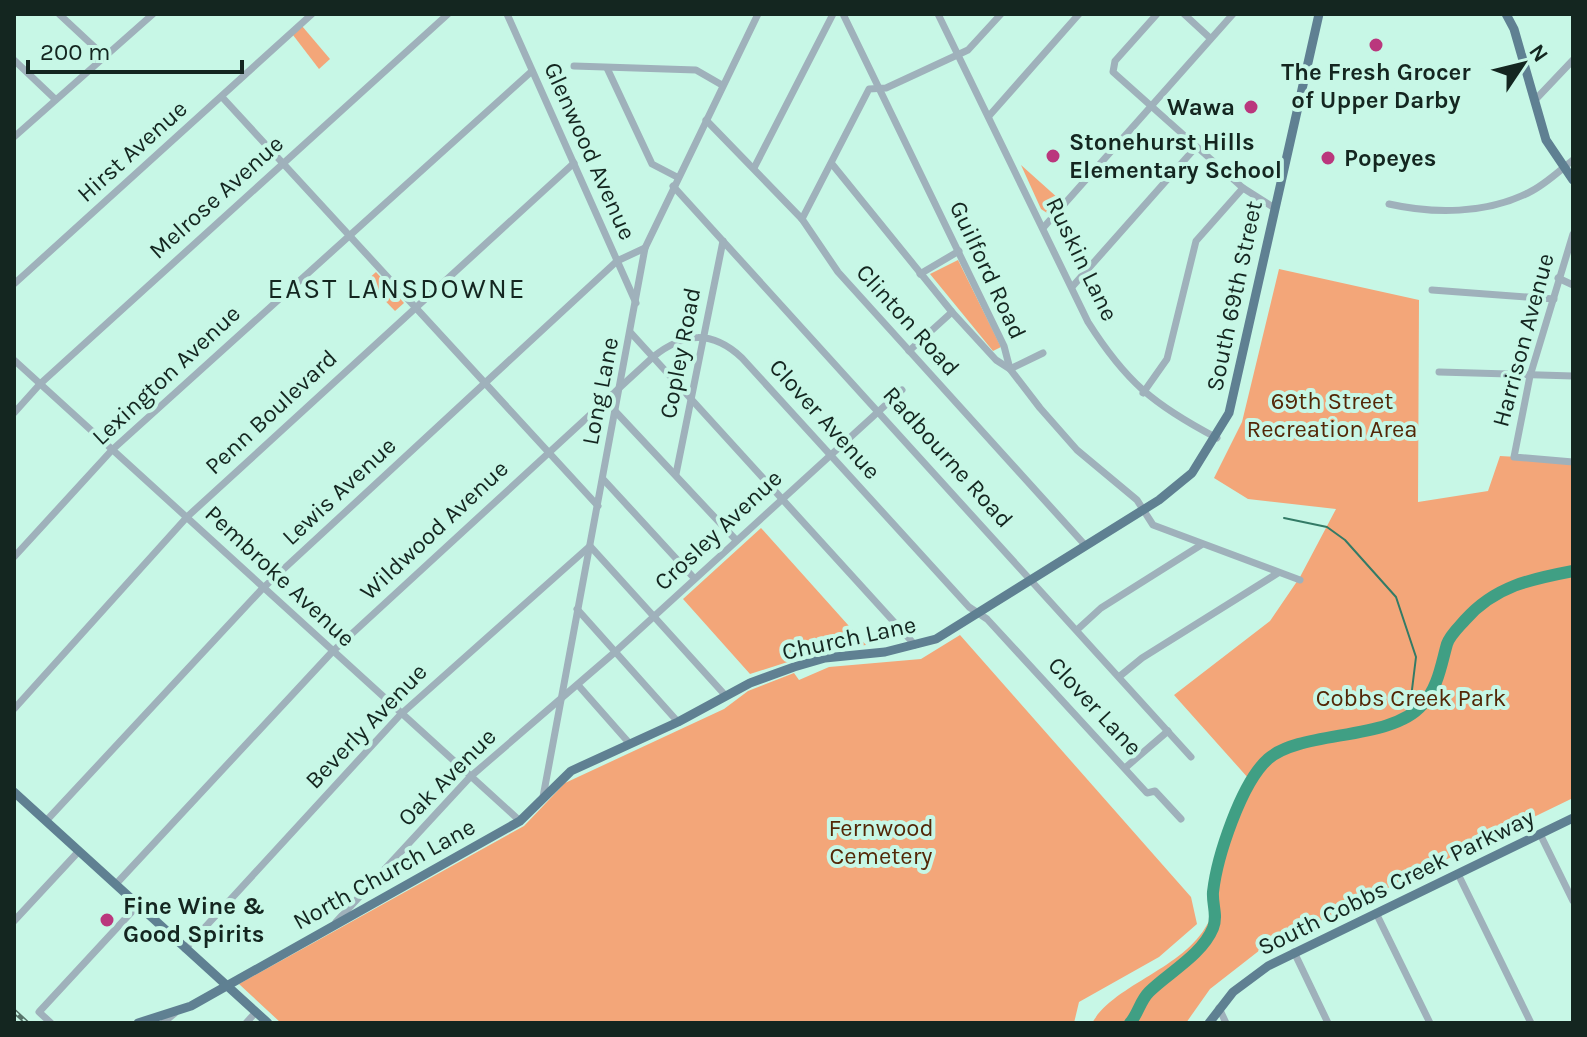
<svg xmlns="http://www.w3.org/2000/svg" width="1587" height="1037" viewBox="0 0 1587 1037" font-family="Karla,sans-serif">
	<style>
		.green { fill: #f3a679 }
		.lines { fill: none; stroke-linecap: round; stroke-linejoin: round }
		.stream { stroke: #337b66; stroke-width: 2 }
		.river { stroke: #409f84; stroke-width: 12 }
		.minor { stroke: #9fb1bb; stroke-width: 7 }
		.major { stroke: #5f8092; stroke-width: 9 }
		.rail-casing { stroke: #57746a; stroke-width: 5 }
		.rail { stroke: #c7f7e6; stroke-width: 2; stroke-dasharray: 6; stroke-linecap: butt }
		.poi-dot { fill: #ba377d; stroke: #c7f7e6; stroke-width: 3 }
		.labels { text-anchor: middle; stroke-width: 8; stroke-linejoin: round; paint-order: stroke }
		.poi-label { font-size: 24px; font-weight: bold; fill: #142620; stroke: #c7f7e6; text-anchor: start }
		.street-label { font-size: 24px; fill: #142620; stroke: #c7f7e6 }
		.park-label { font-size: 24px; fill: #532707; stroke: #c7f7e6 }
		.quarter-label { font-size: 28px; letter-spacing: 2px; fill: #142620; stroke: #c7f7e6 }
	</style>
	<rect width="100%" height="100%" fill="#c7f7e6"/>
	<g class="green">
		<polygon points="302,26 330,59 319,69 293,35"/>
		<polygon points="1021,165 1059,199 1047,213 1041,209"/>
		<polygon points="958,260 1001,347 993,351 930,274"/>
		<path d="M1279 269 1419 300 1418 502 1488 491 1500 456 1573 460V798L1260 950 1210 989 1186 1023H1092C1116 982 1187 969 1210 919 1216 906 1212 890 1214 876 1218 843 1231 807 1249 779L1174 695 1270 621 1300 577 1336 509 1248 499 1214 478 1242 422Z"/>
		<polygon points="376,272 404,303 395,311 366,281"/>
		<polygon points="761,528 866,645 825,650 750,674 683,599"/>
		<polygon points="960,635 1191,897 1197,924 1159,957 1079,1002 1074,1023 281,1023 239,984 524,826 565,783 724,709 748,691 794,673 799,680 829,667 921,659"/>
	</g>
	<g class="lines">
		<polyline class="stream" points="1284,518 1327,527 1345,540 1396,597 1416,657 1409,714"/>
		<path class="river" d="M1130 1023C1138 1014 1140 1001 1149 992 1168 973 1202 955 1213 928 1218 915 1212 905 1213 892 1217 857 1241 783 1268 759 1300 730 1391 741 1422 705 1438 688 1441 665 1447 644 1450 635 1459 627 1465 620 1495 586 1531 579 1573 571"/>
		<g class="minor">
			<polyline points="59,14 103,55"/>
			<polyline points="507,14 636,303"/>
			<polyline points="843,14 1004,346 1010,369 1040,408 1077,450 1137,500 1153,525 1300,580"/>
			<path d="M938 14 1088 322C1126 382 1154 405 1217 438"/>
			<polyline points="1157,14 1115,61 1113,72 1243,188 1273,207"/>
			<polyline points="1184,14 1210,38"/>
			<polyline points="14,60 55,99"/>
			<polyline points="574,66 696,70 722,85"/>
			<polyline points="607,68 652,164 677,177"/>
			<polyline points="222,97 598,506"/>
			<polyline points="1536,99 1573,60"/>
			<polyline points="989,116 1079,14"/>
			<polyline points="706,120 802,219 838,272 1085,545"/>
			<polyline points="14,137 153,14"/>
			<polyline points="832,164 952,312 996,360 1010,369 1043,353"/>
			<polyline points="754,168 833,14"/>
			<polyline points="673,186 1191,757"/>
			<path d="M1389 204C1433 214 1486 214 1528 193 1545 185 1559 171 1573 160"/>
			<polyline points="802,219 869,89 886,88 968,50 1001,14"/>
			<polyline points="1043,228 1233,14"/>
			<polyline points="1573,234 1530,376 1514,457 1573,462"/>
			<polyline points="920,274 959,251"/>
			<polyline points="1558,278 1573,285"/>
			<polyline points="14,284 312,14"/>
			<polyline points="1072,287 1196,147"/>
			<polyline points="1432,290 1554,299"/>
			<polyline points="631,333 915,645"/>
			<polyline points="909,351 952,312"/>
			<polyline points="14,360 520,821"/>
			<polyline points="1439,372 1573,376"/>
			<polyline points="1143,393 1167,359 1196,241 1243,188"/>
			<polyline points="615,411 736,540"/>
			<polyline points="14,413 40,384 448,14"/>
			<polyline points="676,474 723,241"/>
			<polyline points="603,479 694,578"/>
			<polyline points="14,557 112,450 532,71"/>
			<polyline points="577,609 678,722"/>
			<polyline points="1078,629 1101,608 1201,545"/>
			<polyline points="1120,676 1142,658 1278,573"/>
			<polyline points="578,685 630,744"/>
			<polyline points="14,709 187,517 574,163"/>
			<polyline points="1125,768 1168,731"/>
			<polyline points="543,797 645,248 758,14"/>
			<polyline points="46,821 262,589 617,261 645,248"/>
			<polyline points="1540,834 1573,901"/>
			<polyline points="1458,874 1531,1023"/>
			<path d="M116 884 332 652 653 357C684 332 712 330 742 358L969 607 987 619 1147 793 1155 791 1181 819"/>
			<polyline points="1376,913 1430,1023"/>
			<polyline points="14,921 79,851"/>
			<polyline points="336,922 470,777 615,652 902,390"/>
			<polyline points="185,949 400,715 590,546 725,695"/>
			<polyline points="1294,952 1328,1023"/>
			<polyline points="1219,1008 1226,1023"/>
			<polyline points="51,1023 39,1012 138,905"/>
			<polyline points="163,1023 175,1013"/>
			<polyline points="246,1023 256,1012"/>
		</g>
		<g class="major">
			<polyline points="1506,14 1514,29 1546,140 1573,180"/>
			<polyline points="14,792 268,1023"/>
			<polyline points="138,1023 191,1006 520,821 571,771 678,722 750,683 794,667 825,658 885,652 936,639 1159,500 1192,473 1229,413 1319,14"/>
			<polyline points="1209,1023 1233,992 1268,966 1573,818"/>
		</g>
		<g class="rail-casing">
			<polyline id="rail" points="14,1011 27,1023"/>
		</g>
		<use href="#rail" class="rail"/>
	</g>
	<g class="poi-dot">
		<circle cx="1376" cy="45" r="8"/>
		<circle cx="1251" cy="107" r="8"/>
		<circle cx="1053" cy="156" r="8"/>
		<circle cx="1328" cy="158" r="8"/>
		<circle cx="107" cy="920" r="8"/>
	</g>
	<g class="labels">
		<g class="poi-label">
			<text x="1376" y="80" text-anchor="middle">The Fresh Grocer<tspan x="1376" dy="28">of Upper Darby</tspan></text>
			<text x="1235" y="115" text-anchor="end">Wawa</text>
			<text x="1069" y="150">Stonehurst Hills<tspan x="1069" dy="28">Elementary School</tspan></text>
			<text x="1344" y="166">Popeyes</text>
			<text x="123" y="914">Fine Wine &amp;<tspan x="123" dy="28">Good Spirits</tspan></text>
		</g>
		<g class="street-label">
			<text transform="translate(132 151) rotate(-42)" y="8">Hirst Avenue</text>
			<text transform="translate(590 151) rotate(66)" y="8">Glenwood Avenue</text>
			<text transform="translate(216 197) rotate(-42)" y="8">Melrose Avenue</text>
			<text transform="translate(1082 259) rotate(64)" y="8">Ruskin Lane</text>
			<text transform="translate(988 270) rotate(65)" y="8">Guilford Road</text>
			<text transform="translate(1234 296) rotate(-78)" y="8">South 69th Street</text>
			<text transform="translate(908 320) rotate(48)" y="8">Clinton Road</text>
			<text transform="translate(1523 340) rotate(-75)" y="8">Harrison Avenue</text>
			<text transform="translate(680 353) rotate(-79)" y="8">Copley Road</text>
			<text transform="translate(166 375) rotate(-43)" y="8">Lexington Avenue</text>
			<text transform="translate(600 391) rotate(-79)" y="8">Long Lane</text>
			<text transform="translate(271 412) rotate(-43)" y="8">Penn Boulevard</text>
			<text transform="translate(825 419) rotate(48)" y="8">Clover Avenue</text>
			<text transform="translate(948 457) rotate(48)" y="8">Radbourne Road</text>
			<text transform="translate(339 491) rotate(-43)" y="8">Lewis Avenue</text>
			<text transform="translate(434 530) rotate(-43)" y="8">Wildwood Avenue</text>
			<text transform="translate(718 530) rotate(-43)" y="8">Crosley Avenue</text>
			<text transform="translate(280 576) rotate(43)" y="8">Pembroke Avenue</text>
			<text transform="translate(849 638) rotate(-12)" y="8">Church Lane</text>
			<text transform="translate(1095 706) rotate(47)" y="8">Clover Lane</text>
			<text transform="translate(366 726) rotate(-46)" y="8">Beverly Avenue</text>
			<text transform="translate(447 777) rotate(-45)" y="8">Oak Avenue</text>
			<text transform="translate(384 874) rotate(-29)" y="8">North Church Lane</text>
			<text transform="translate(1396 882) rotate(-26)" y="8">South Cobbs Creek Parkway</text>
		</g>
		<g class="park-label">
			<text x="1332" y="409">69th Street<tspan x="1332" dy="28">Recreation Area</tspan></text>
			<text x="1411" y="706">Cobbs Creek Park</text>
			<text x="881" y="836">Fernwood<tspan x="881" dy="28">Cemetery</tspan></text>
		</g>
		<g class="quarter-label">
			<text x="397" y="298">EAST LANSDOWNE</text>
		</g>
	</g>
	<rect width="1587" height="1037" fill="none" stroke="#142620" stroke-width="32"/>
	<g transform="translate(1523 64) rotate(55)" stroke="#c7f7e6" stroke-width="6" paint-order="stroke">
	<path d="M0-6L14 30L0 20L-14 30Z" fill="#142620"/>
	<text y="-12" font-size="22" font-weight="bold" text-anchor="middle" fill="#142620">N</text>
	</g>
	<path d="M28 60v12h214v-12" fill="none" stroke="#142620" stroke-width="4"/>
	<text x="40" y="60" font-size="24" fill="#142620" stroke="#c7f7e6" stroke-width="6" paint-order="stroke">200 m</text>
</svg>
